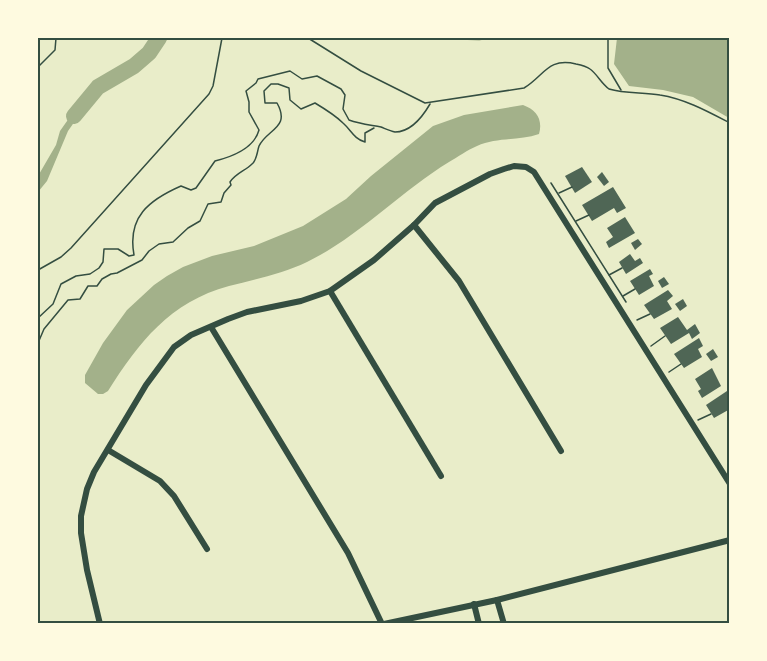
<svg xmlns="http://www.w3.org/2000/svg" width="767" height="661" viewBox="0 0 767 661" font-family="Manrope,sans-serif">
	<style>
		.water { fill: #a3b18a }
		.lines { fill: none; stroke-linecap: round; stroke-linejoin: round }
		.stream { stroke: #a3b18a; stroke-width: 3 }
		.river { stroke: #a3b18a; stroke-width: 16 }
		.building { fill: #4f6655 }
		.path { stroke: #344e41; stroke-width: 1.5 }
		.minor { stroke: #344e41; stroke-width: 6 }
		.neatline { fill: none; stroke: #344e41; stroke-width: 2 }
	</style>
	<rect width="100%" height="100%" fill="#e9edc9"/>
	<g class="water">
		<polygon points="617,38 729,38 729,118 693,97 663,90 629,86 614,64"/>
		<polygon points="84,97 89,101 68,131 47,181 38,192 38,176 56,145 60,131"/>
		<path d="M523 105C537 110 543 120 539 134 519 141 497 137 477 146 467 150 458 157 449 162 400 192 360 236 307 262 282 274 255 279 229 286 170 302 139 342 108 391L103 394H98L85 383V375L103 343 127 310 154 285 167 276 183 267 212 256 254 246 303 226 346 199 371 176 433 126 464 115Z"/>
	</g>
	<g class="lines">
		<polyline class="stream" points="456,38 479,39 484,38"/>
		<polyline class="river" points="74,116 98,87 134,66 149,53 159,38"/>
	</g>
	<g class="building">
		<polygon points="582,167 592,182 575,193 565,176"/>
		<polygon points="602,172 609,182 604,186 597,177"/>
		<polygon points="613,187 626,208 617,213 614,208 592,221 582,205"/>
		<polygon points="625,217 635,233 609,248 606,242 613,237 607,228"/>
		<polygon points="638,239 642,244 635,250 631,243"/>
		<polygon points="630,254 635,261 640,258 643,263 626,274 619,262"/>
		<polygon points="650,269 653,274 649,276 654,286 639,295 630,281"/>
		<polygon points="664,277 669,284 662,288 658,281"/>
		<polygon points="668,290 673,296 667,301 672,309 654,319 644,305"/>
		<polygon points="683,299 687,306 680,311 675,304"/>
		<polygon points="678,317 687,330 695,324 700,333 692,339 689,333 671,344 660,328"/>
		<polygon points="699,338 703,346 698,349 702,357 684,368 674,354"/>
		<polygon points="713,349 718,357 711,361 706,354"/>
		<polygon points="712,368 721,386 702,398 698,391 701,389 695,379"/>
		<polygon points="730,389 730,397 727,399 730,403 730,409 714,418 706,405"/>
	</g>
	<g class="lines">
		<g class="path">
			<path d="M308 38 361 71 425 103 524 88C544 76 548 57 576 64 581 65 586 66 590 69 597 74 601 83 609 89 625 94 644 92 660 95 685 99 707 111 730 123"/>
			<polyline points="608,38 608,68 621,90"/>
			<polyline points="38,67 55,50 56,38"/>
			<polyline points="551,183 626,302"/>
			<polyline points="559,193 572,187"/>
			<polyline points="576,221 589,215"/>
			<polyline points="38,270 61,257 71,248 209,94 213,86 222,38"/>
			<polyline points="609,275 622,268"/>
			<polyline points="623,296 635,289"/>
			<path d="M38 318 53 304 61 284 76 276 90 274 99 268 103 262 104 249H118L129 256 134 255C127 217 149 200 181 186L191 190 196 188 215 161C231 157 254 149 259 130L249 112V102L246 91 256 83 258 79 290 71 302 79 317 76 341 89 345 95 343 109 349 120C360 124 371 125 381 127 386 129 390 131 395 132 411 132 423 116 430 104"/>
			<polyline points="637,320 650,314"/>
			<path d="M38 343 44 329 68 300 80 299 88 286H97L102 279 111 274 117 273 142 260 149 251 159 244 173 242 188 228 200 221 208 204 221 202 224 193 231 185 230 182C236 173 245 171 252 164 257 160 257 152 259 146 267 129 291 128 277 103H265L264 91 271 84H278L289 88 290 100 301 109 315 103C325 109 335 115 343 123 351 130 354 139 365 142V133L374 128"/>
			<polyline points="651,346 665,336"/>
			<polyline points="669,372 681,364"/>
			<polyline points="698,420 711,414"/>
		</g>
		<g class="minor">
			<polyline points="414,225 459,281 561,451"/>
			<polyline points="330,291 441,476"/>
			<polyline points="211,327 348,553 382,624"/>
			<polyline points="108,450 160,481 174,496 207,549"/>
			<polyline points="497,600 504,624"/>
			<polyline points="474,604 479,624"/>
			<polyline points="100,624 87,570 81,533 81,516 87,489 94,472 146,385 174,347 191,335 228,319 247,312 301,301 330,291 374,260 414,225 435,203 490,174 504,169 514,166 526,167 534,172 730,484"/>
			<polyline points="384,624 497,600 730,540"/>
		</g>
	</g>
	<rect width="767" height="661" fill="none" stroke="#fefae0" stroke-width="78"/>
	<rect x="39" y="39" width="689" height="583" class="neatline"/>
</svg>
